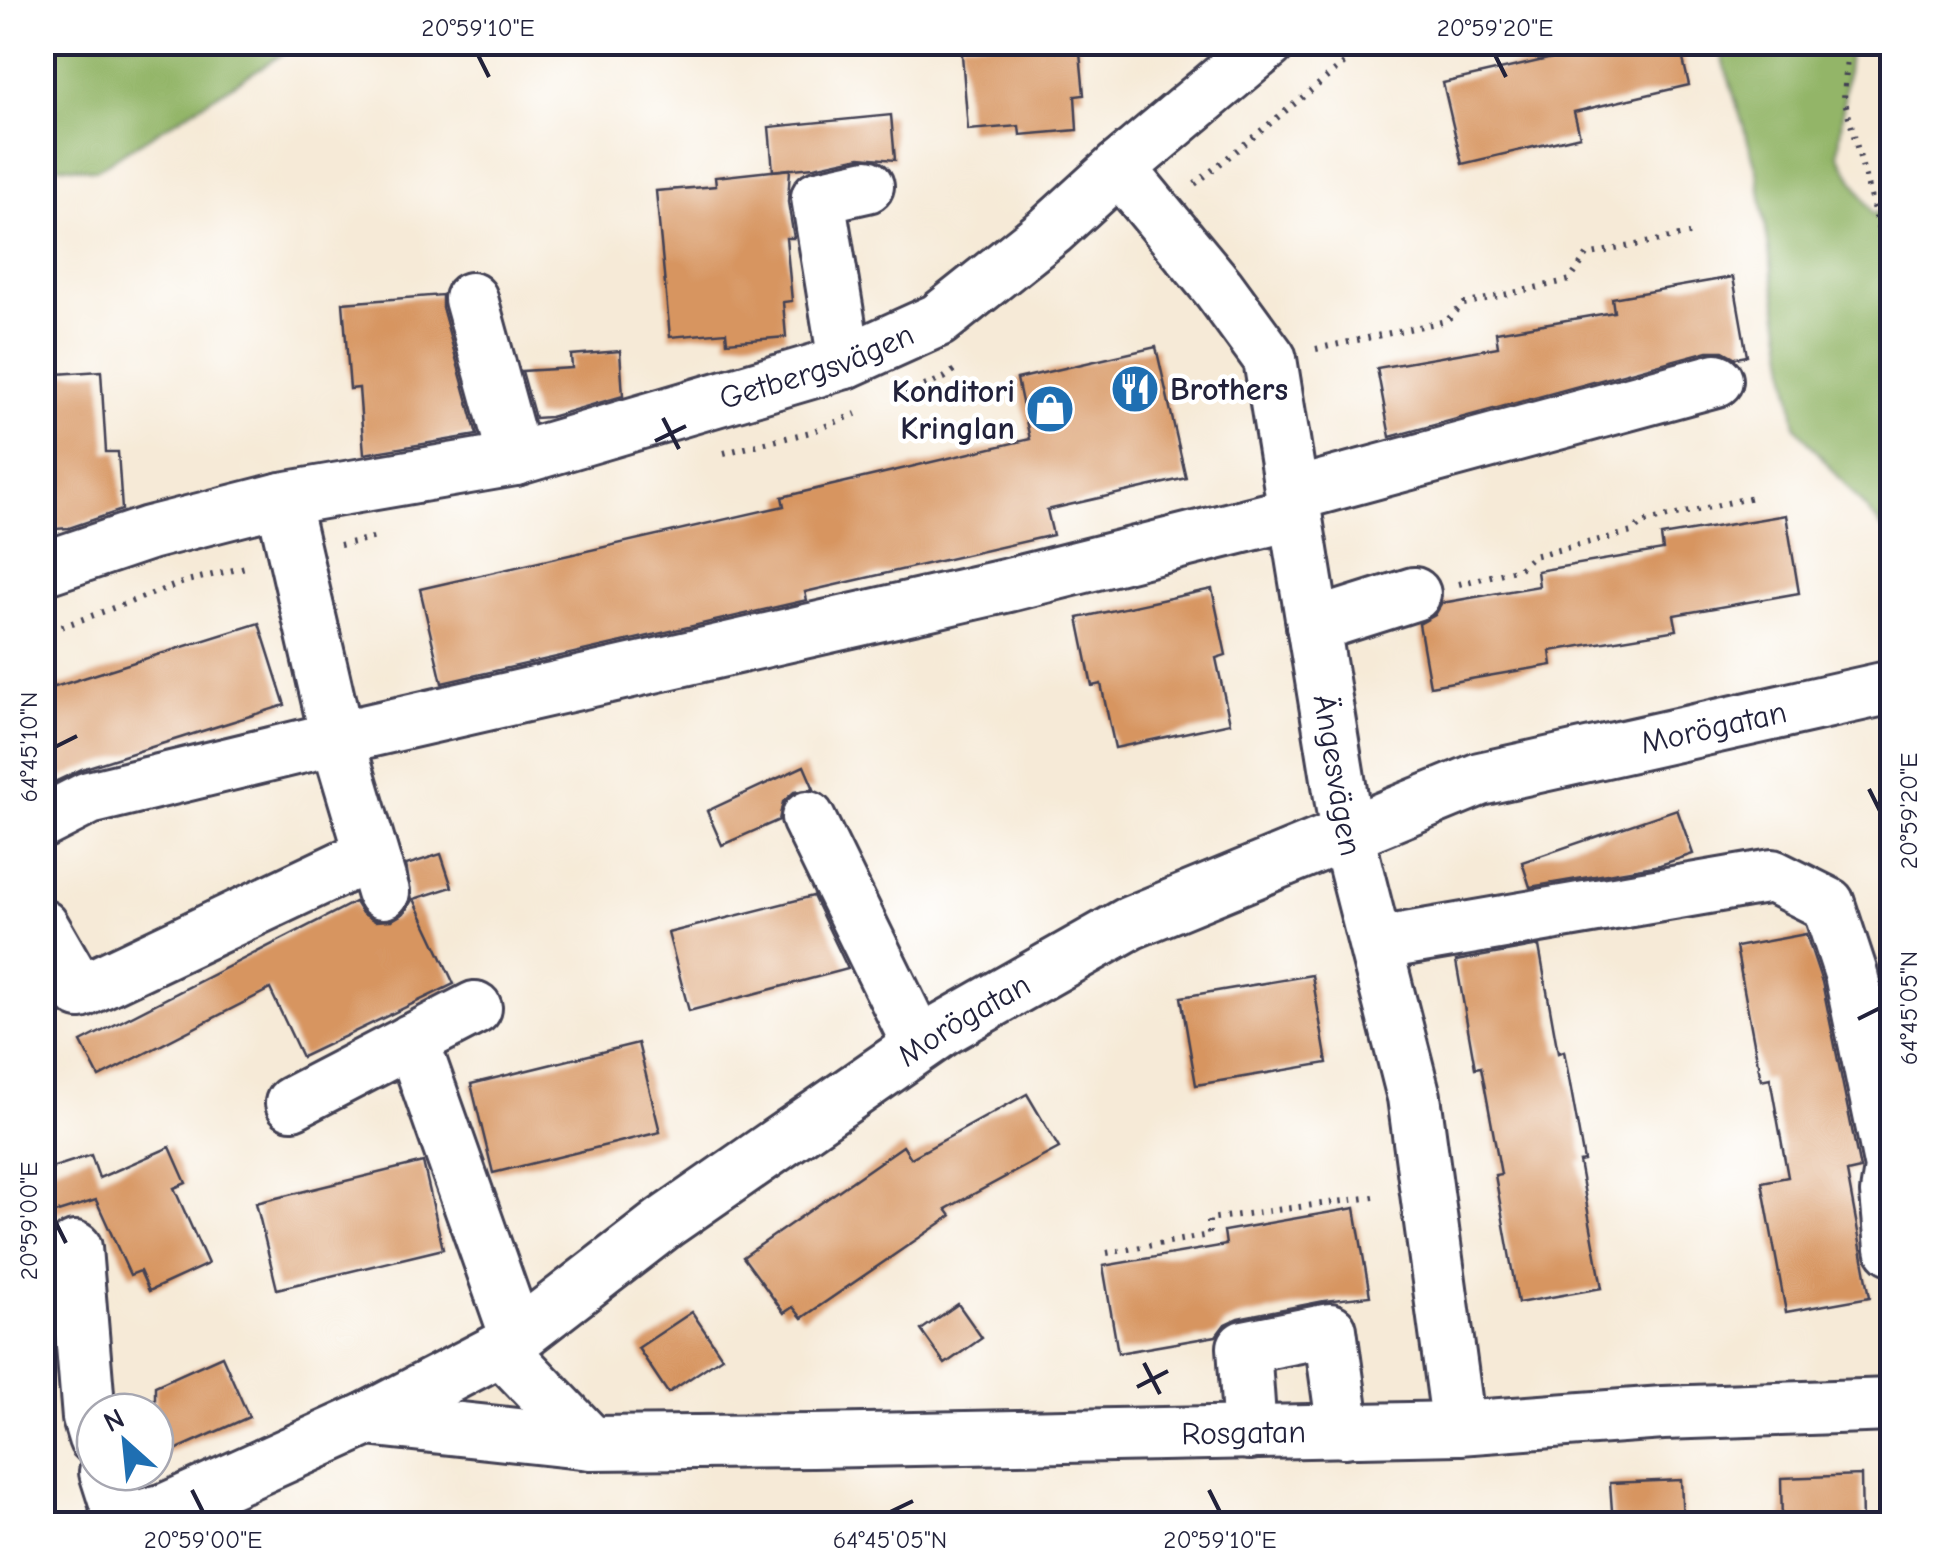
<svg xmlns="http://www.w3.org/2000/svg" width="1935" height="1567" viewBox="0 0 1935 1567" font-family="'Comic Neue',sans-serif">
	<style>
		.forest { fill: #93b568; stroke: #5a6c52; stroke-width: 2.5 }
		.building { fill: #d79561 }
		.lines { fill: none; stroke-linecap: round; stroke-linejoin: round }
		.minor-casing { stroke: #424052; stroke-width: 58 }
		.path { stroke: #424052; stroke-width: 6; stroke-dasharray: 2.5 8; stroke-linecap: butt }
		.minor { stroke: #fff; stroke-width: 52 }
		.ticks { fill: none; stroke: #22223b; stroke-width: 4 }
		.labels { text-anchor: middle; stroke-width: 9; stroke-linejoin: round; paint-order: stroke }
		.street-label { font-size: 32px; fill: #22223b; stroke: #fff }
		.poi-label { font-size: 32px; font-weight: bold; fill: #22223b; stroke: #fff; text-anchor: start }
		.neatline { fill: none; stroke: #22223b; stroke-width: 4 }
		.ticks-label { font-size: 25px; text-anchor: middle; fill: #22223b }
	</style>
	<rect width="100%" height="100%" fill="#fff"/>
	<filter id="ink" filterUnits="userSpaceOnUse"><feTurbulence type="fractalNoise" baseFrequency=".01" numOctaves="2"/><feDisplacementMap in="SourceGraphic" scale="20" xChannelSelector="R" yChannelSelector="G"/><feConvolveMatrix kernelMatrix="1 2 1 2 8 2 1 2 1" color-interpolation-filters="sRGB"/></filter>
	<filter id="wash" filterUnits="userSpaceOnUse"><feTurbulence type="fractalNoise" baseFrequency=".0048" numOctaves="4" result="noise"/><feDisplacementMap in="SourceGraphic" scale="40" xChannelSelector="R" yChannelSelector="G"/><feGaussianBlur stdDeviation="2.25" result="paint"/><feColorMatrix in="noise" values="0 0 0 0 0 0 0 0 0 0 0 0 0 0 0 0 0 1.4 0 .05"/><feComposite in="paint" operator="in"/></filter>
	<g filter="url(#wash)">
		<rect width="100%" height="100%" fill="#f6ead7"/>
		<g class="forest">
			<polygon points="42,43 43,42 300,43 96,170 43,164"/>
			<polygon points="1718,43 1850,43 1838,154 1873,214 1892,205 1892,539 1796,427 1757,171"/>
		</g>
		<g id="blocks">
			<g class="building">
				<polygon points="961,42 1079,42 1084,95 1075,96 1077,130 1020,135 1019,126 968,130"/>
				<polygon points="1557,42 1679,42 1689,85 1574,112 1580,136 1462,164 1443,83 1561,56"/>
				<polygon points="891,115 895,160 860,157 814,167 773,171 769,127"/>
				<polygon points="790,169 788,202 794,238 786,238 792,301 783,302 786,337 727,342 726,332 670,337 656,191 716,186 715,177"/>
				<polygon points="1733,277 1747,356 1736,358 1723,351 1708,351 1390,437 1377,368 1498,347 1496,332 1614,312 1612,298"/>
				<polygon points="442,295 442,307 477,435 364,454 359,388 350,389 343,303"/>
				<polygon points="1156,347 1186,478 1047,510 1053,535 805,592 807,600 442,683 420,589 784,506 782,497 1030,439 1017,379"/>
				<polygon points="620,351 623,396 550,417 535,418 522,371 572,368 571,355"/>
				<polygon points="101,371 106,452 118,452 122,510 69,528 42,530 42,375"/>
				<polygon points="1786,515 1799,593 1674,615 1677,630 1550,651 1552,665 1430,686 1419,624 1435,615 1442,603 1539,586 1537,571 1663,550 1661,536"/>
				<polygon points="1212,589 1226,655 1216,658 1230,723 1115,748 1101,684 1092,686 1078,618"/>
				<polygon points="259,623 285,705 82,769 42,788 42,691"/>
				<polygon points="804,766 814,789 794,792 783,802 779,820 722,845 707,811"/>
				<polygon points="1677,809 1693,854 1660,865 1530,887 1522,862"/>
				<polygon points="441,854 452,887 414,899 454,984 302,1057 270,989 99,1077 81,1042 355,902 362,913 375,921 392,920 404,913 412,900 406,865"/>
				<polygon points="813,896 848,969 689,1011 668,933"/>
				<polygon points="1806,934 1822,982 1860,1169 1847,1172 1870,1297 1786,1312 1762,1182 1788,1177 1770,1078 1761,1080 1736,947"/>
				<polygon points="1539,946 1558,1053 1564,1051 1584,1161 1579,1162 1602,1288 1518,1303 1495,1175 1501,1174 1481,1067 1475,1068 1456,961"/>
				<polygon points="1312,975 1327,1063 1196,1085 1181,997"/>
				<polygon points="638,1043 660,1132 493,1173 471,1084"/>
				<polygon points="1027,1094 1059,1148 946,1209 951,1216 802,1318 793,1307 784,1313 743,1257 903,1146 911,1158"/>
				<polygon points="170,1147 186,1183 174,1188 208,1264 149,1291 140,1271 130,1275 96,1200 42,1217 42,1171 91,1155 99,1178"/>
				<polygon points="423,1162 443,1249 277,1289 256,1203"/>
				<polygon points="1355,1208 1370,1296 1324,1301 1238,1318 1225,1324 1216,1336 1118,1353 1103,1266 1226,1245 1224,1231"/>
				<polygon points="958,1304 982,1338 945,1364 921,1330"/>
				<polygon points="692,1312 722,1357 668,1393 638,1348"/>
				<polygon points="222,1356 249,1417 155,1459 155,1386"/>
				<polygon points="1861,1475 1862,1524 1782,1524 1781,1478"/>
				<polygon points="1681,1480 1683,1524 1613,1524 1610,1483"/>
			</g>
		</g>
	</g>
	<g filter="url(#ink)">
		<use href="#blocks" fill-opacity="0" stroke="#424052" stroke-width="2.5"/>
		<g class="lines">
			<g class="minor-casing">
				<g id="minor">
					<path id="s1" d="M1119 168 1219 289 1270 359 1347 834 1414 1097 1459 1428"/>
					<polyline points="471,299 515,459"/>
					<polyline points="845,362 818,197 867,186"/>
					<polyline points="1292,495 1716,380"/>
					<polyline points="282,499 337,738 383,892"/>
					<path id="s2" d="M42 569 149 533 282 499 515 459 845 362 938 320 1051 230 1119 168 1269 42"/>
					<polyline points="1313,626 1414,594"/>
					<polyline points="808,818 919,1045"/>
					<polyline points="42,822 89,798 337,738 1009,585 1295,513"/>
					<polyline points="42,926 80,992 371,854"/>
					<polyline points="1376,944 1772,876 1828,904 1851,974 1891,1168 1887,1193 1892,1248"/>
					<polyline points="412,1040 517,1337"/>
					<polyline points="292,1103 475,1008"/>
					<polyline points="75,1248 89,1418 95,1438"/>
					<polyline points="501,1349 591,1443"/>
					<path id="s3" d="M367 1419 591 1443 813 1441 1459 1428 1663 1413 1892 1405"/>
					<polyline points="1250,1433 1244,1347 1330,1330 1344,1431"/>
					<polyline points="106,1472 122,1522"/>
					<path id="s4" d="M113 1524 166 1510 367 1419 501 1349 664 1223 945 1028 1130 923 1480 779 1892 687"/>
				</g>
			</g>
			<g class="path">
				<polyline points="1848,42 1844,98 1892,278"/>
				<polyline points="1195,184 1371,42"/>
				<polyline points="1316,349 1446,321 1464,304 1570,280 1587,255 1689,234"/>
				<polyline points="895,398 944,378 956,369"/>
				<polyline points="724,453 811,432 856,414"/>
				<polyline points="340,545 377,537"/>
				<polyline points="1459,584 1519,569 1533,556 1632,532 1642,523 1753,497"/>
				<polyline points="42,634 187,581 250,566"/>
				<polyline points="1107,1253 1209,1235 1209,1219 1381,1196"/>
			</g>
			<use href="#minor" class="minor"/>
		</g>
	</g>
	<path class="ticks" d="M478 55 489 77M1495 55 1506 77M663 418 679 449M655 441 686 426M55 747 77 736M1869 789 1880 811M1858 1019 1880 1008M55 1221 66 1243M1144 1363 1160 1394M1137 1387 1168 1371M192 1490 203 1512M1209 1490 1220 1512M890 1512 913 1501"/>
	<defs>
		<g id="restaurant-disc" transform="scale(2.5)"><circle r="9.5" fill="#1f6fb2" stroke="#fff"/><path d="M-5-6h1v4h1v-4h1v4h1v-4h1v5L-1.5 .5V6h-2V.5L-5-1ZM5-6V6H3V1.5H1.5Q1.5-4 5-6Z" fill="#fff"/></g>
		<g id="shop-disc" transform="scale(2.5)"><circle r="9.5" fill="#1f6fb2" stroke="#fff"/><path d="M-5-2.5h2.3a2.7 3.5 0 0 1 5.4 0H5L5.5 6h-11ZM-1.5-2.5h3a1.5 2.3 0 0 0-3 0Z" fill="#fff"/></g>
	</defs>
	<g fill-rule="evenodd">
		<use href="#restaurant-disc" x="1135" y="389"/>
		<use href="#shop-disc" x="1050" y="409"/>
	</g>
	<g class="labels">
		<g class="street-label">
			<text dy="11" stroke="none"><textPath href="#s2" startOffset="802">Getbergsvägen</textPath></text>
			<text dy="11" stroke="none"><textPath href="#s4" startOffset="1805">Morögatan</textPath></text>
			<text dy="11" stroke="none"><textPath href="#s1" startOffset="665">Ängesvägen</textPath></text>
			<text dy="11" stroke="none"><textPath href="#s4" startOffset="995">Morögatan</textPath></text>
			<text dy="11" stroke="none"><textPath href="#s3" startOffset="878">Rosgatan</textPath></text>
		</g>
		<g class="poi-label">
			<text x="1170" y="400">Brothers</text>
			<text x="1015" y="402" text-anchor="end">Konditori<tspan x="1015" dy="37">Kringlan</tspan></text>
		</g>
	</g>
	<rect width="1935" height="1567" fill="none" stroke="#fff" stroke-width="110"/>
	<g transform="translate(125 1442) rotate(333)"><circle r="48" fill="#ffffff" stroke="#a7a7b1" stroke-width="2.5"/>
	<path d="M0-8L18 38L0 25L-18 38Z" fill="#1f6fb2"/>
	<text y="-15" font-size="28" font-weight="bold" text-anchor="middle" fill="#22223b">N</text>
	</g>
	<rect x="55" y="55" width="1825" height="1457" class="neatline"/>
	<g class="ticks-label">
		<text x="478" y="36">20°59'10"E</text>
		<text x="1495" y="36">20°59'20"E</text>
		<text transform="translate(28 747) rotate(-90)" y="9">64°45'10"N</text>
		<text transform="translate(1908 811) rotate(-90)" y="9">20°59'20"E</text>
		<text transform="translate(1908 1008) rotate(-90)" y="9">64°45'05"N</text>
		<text transform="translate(28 1221) rotate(-90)" y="9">20°59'00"E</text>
		<text x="203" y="1548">20°59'00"E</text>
		<text x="890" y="1548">64°45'05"N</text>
		<text x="1220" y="1548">20°59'10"E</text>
	</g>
</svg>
